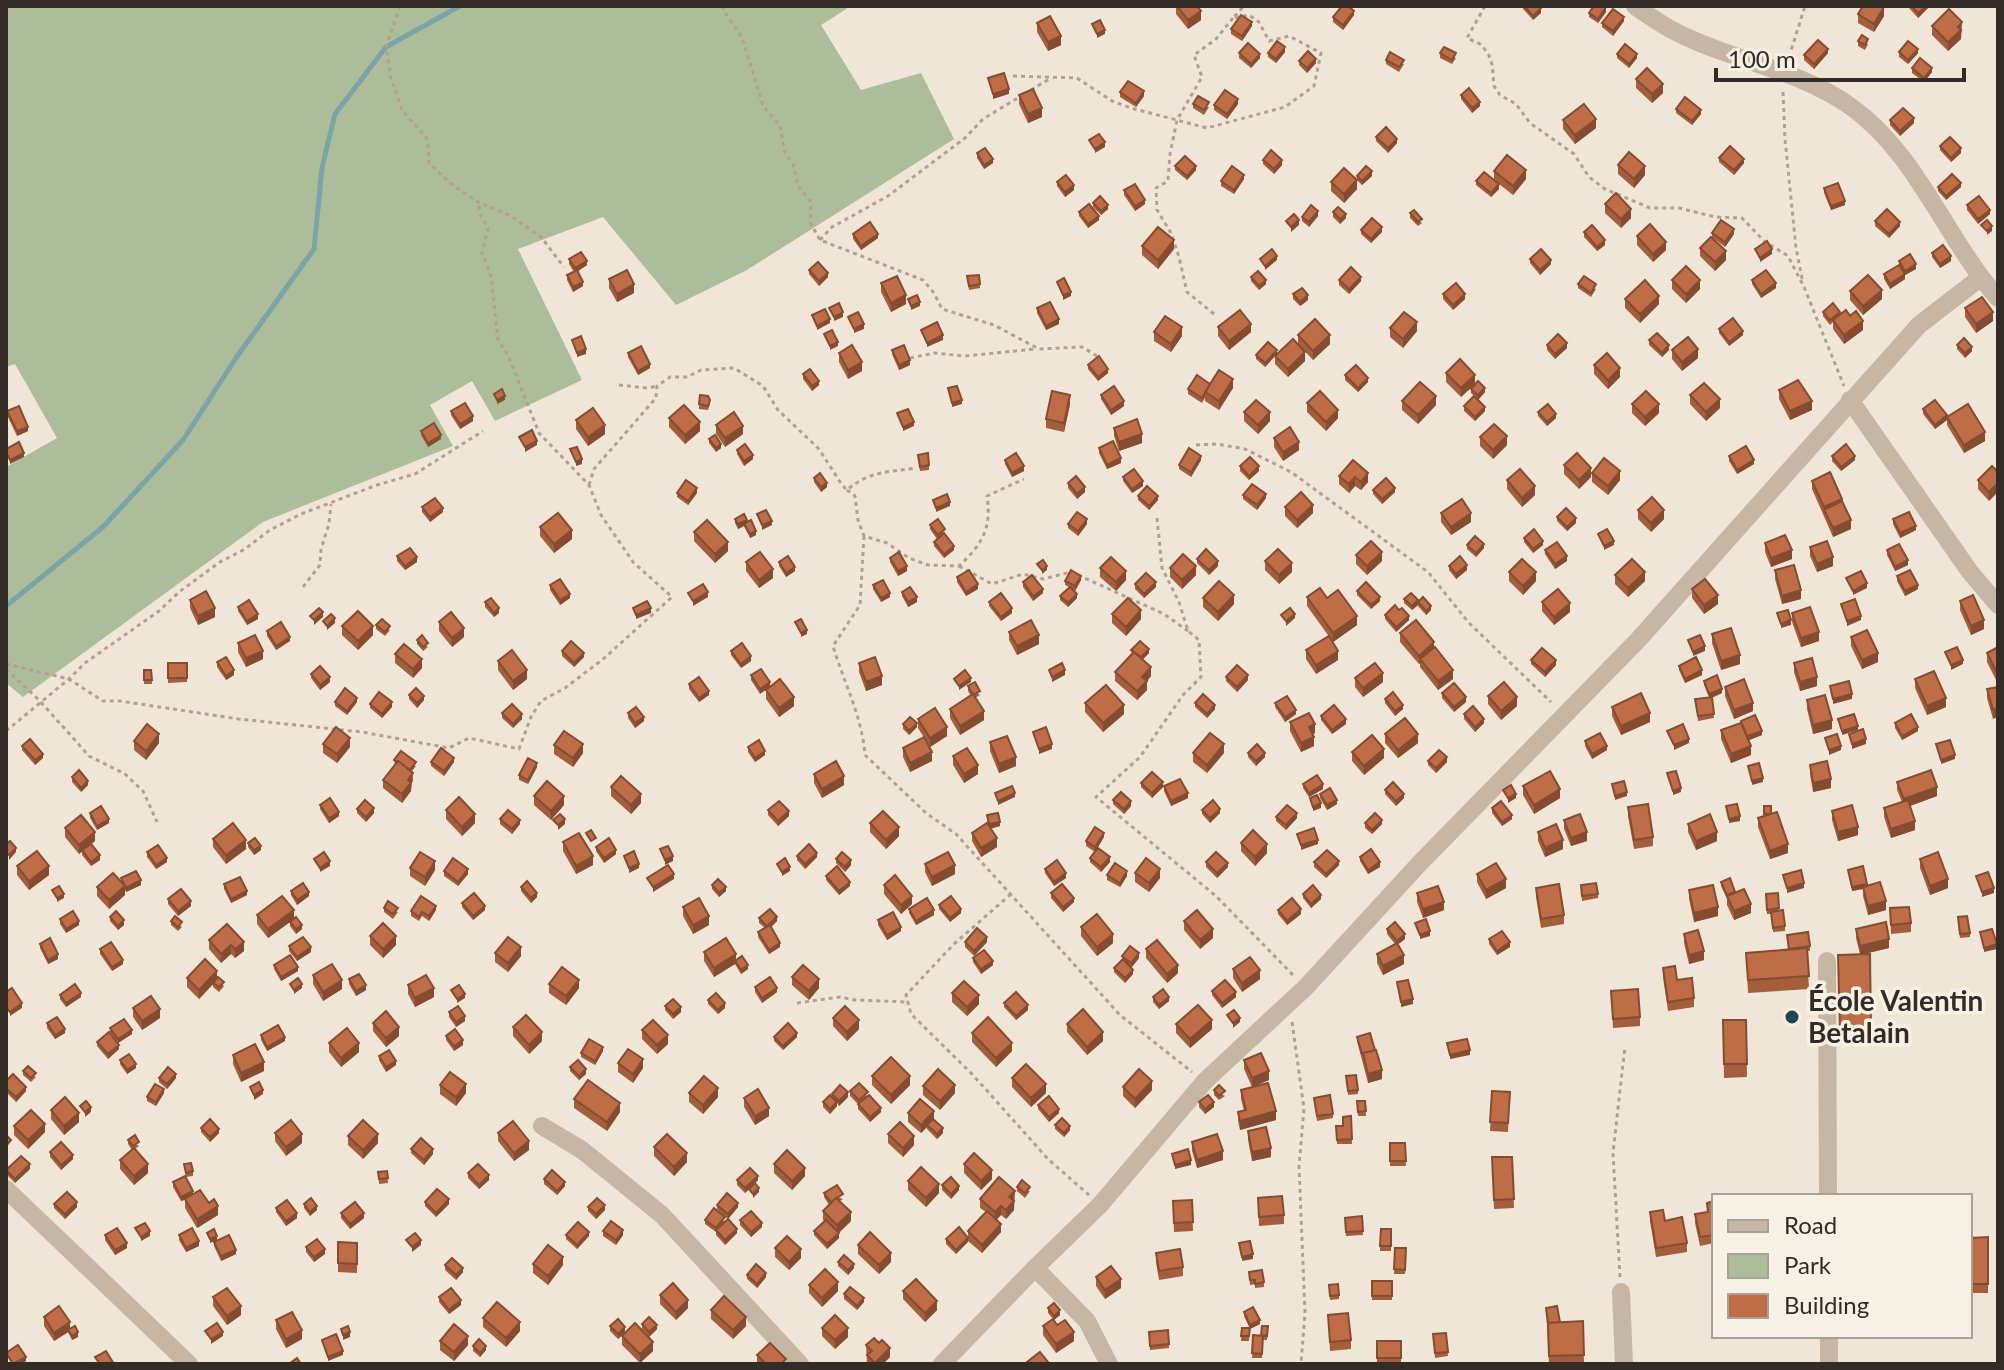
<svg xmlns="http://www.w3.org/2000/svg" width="2004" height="1370" viewBox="0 0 2004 1370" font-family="Lato,sans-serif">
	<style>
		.green { fill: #aebd99 }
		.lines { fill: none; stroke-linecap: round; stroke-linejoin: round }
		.stream { stroke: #79a4aa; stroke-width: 5 }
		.path { stroke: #b2a18f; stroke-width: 3; stroke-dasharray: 4 4; stroke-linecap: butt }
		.minor { stroke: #c6b7a5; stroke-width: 18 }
		.wall { fill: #a45e3c }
		.shaded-wall { fill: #864c31 }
		.building { fill: #bf6d46; stroke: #864c31; stroke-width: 2 }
		.poi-dot { fill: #1e4951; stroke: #f7f0e4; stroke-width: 3 }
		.labels { text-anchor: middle; stroke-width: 7; stroke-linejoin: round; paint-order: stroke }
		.poi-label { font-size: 28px; font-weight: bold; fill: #322b26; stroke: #f7f0e4; text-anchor: start }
	</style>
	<rect width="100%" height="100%" fill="#efe6d8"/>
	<polygon class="green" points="6,6 851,6 821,25 861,90 921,73 954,139 747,270 676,305 603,217 518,249 582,380 495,421 472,381 430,405 453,446 263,522 23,697 6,683 6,467 57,438 15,364 6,367"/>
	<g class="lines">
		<polyline class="stream" points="6,606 103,527 183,440 236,358 314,249 322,168 335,114 386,47 460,6"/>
		<g class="path">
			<polyline points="400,6 386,47 391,78 402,110 428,140 429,163 451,184 478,202 511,216 541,237 564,267"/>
			<polyline points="724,6 723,10 742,37 763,106 780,125 785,153 793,164 798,186 811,202 810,222 820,240 923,280 934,293 942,309 994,325 1039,349 1082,347 1097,356"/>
			<polyline points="1485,6 1467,38 1480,44 1488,53 1492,64 1494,86 1500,95 1516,104 1530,123 1574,154 1589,177 1605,189 1650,208 1679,208 1715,217 1742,218 1764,241 1788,256 1804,287 1844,386"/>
			<polyline points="1789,57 1805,6"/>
			<polyline points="1013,76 1077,78 1112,101 1131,108 1207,128 1285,107 1314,86 1321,53 1289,36 1269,41 1259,22 1249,15 1233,18 1244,6"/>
			<polyline points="1031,90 1051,78"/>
			<polyline points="1783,92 1785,139 1796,248 1803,283"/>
			<polyline points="820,240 832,227 888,196 965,138 983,119 1021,96"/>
			<polyline points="1214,314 1187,292 1179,257 1171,233 1157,210 1156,188 1168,181 1170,154 1177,120 1202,77 1194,55 1216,39 1233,18"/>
			<polyline points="910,358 934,353 965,356 1035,349"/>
			<polyline points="619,385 647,388 657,386"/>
			<polyline points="1196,445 1217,444 1245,449 1291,472 1428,572 1469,623 1551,702"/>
			<path d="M589 485 594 469 656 398 657 386 670 377H687L701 370 734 368 763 386 778 410 819 449 842 485 847 490C869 471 889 472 916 468"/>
			<path d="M847 490 855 496 858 520 864 536 887 543 909 558 928 565 959 566C982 544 992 529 987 496L1024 479"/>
			<polyline points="1157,518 1162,568 1179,602 1188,631 1199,640 1201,677 1183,695 1140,757 1096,797 1216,896 1294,976"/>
			<path d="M864 536 860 605 833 646C844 683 862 716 865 755L926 813 956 834 1120 1015 1192 1072"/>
			<polyline points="959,566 992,584 1023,574 1043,579 1071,572"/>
			<polyline points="1078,575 1164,614 1188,631"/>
			<polyline points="303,587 320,565 321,549 329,524 331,504"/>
			<polyline points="6,664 69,679 103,701 120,701 239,719 362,732 449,748 469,738 519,749 531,717 541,701 565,688 602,660 672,597 633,562 601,515 589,485 539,433 508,355 498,340 491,276 482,253 488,228 481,217 478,202"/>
			<polyline points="6,669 40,701 89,756 125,774 143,791 157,822"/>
			<polyline points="6,731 69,679 85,663 159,611 179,592 220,562 245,549 270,530 301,514 377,485 415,474 483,431"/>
			<polyline points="1011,894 954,944 906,995 911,1014 972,1074 1049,1160 1089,1195"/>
			<polyline points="797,1003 840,997 855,1000 907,1002"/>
			<polyline points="1292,1022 1304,1108 1299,1166 1305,1313 1301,1364"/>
			<polyline points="1620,1277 1613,1153 1625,1046"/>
		</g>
		<g class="minor">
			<path d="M1635 6C1648 15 1662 25 1676 32 1732 61 1798 69 1850 106 1917 153 1945 238 1998 298"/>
			<polyline points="1850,400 1970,572 1998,605"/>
			<polyline points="1827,961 1828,1196"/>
			<polyline points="542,1126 582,1150 662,1215 800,1364"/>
			<polyline points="6,1189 189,1364"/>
			<polyline points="1035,1268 1087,1321 1109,1364"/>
			<polyline points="1621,1292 1624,1364"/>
			<polyline points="1829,1336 1829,1364"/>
			<polyline points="942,1364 1035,1268 1100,1205 1205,1081 1306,987 1419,864 1638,640 1919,325 1980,278"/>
		</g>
	</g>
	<g class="wall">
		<polygon points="1176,6 1201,20 1188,29 1176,14"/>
		<polygon points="1523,6 1539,6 1541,13 1533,20 1523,9"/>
		<polygon points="1909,6 1929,6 1929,7 1918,18 1909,8"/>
		<polygon points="1606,12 1598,23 1589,17 1589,13"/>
		<polygon points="1858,14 1884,16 1874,32 1858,23"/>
		<polygon points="1354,15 1343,30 1333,22 1333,17"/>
		<polygon points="1624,21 1613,36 1602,27 1602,23"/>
		<polygon points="1037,23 1061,45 1048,51 1037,32"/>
		<polygon points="1252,26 1242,41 1231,34 1231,29"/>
		<polygon points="1932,26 1962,31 1961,33 1961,39 1948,51 1932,35"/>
		<polygon points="1858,41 1868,44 1865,50 1858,46"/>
		<polygon points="1285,52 1276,63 1268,57 1268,53"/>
		<polygon points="1899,52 1918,53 1908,64 1899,57"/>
		<polygon points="1239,53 1260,58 1251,68 1239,58"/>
		<polygon points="1440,53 1456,58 1452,64 1440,58"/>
		<polygon points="1828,53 1814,69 1804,60 1804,55"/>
		<polygon points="1617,54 1637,58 1629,68 1617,58"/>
		<polygon points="1386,60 1404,64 1399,72 1386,64"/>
		<polygon points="1299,61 1316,63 1307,73 1299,65"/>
		<polygon points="1912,68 1932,72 1924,82 1912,73"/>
		<polygon points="1636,79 1663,93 1652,103 1636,88"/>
		<polygon points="1120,92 1144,96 1136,107 1120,97"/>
		<polygon points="1019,95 1042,117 1028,123 1019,104"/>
		<polygon points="1461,95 1480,106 1472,113 1461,99"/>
		<polygon points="1193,104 1209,107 1204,115 1193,108"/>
		<polygon points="1238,104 1227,119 1214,110 1214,105"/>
		<polygon points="1676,109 1701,114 1692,125 1676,113"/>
		<polygon points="1563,120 1596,128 1575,144 1563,129"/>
		<polygon points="1890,120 1914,123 1900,136 1890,125"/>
		<polygon points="1376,137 1397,143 1388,153 1376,141"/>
		<polygon points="1940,146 1961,153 1951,162 1940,150"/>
		<polygon points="977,153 993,163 984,169 977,158"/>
		<polygon points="1719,158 1744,163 1734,175 1719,162"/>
		<polygon points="1263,160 1282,165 1274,174 1263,164"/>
		<polygon points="1618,165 1645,175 1634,188 1618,174"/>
		<polygon points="1175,166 1196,170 1187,180 1175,170"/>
		<polygon points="1494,171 1526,179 1513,195 1494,180"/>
		<polygon points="1357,176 1372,176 1362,185 1357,180 1357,189 1344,203 1331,191 1331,182 1357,180"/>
		<polygon points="1244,179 1234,194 1221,186 1221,181"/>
		<polygon points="1476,181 1499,189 1491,197 1476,185"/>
		<polygon points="1057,182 1074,190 1065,197 1057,186"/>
		<polygon points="1938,187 1961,187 1946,200 1938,191"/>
		<polygon points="1824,188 1845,205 1831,210 1824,193"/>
		<polygon points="1124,190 1145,204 1135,211 1124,195"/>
		<polygon points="1093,203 1108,209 1101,215 1093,207"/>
		<polygon points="1605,204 1631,218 1621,228 1605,213"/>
		<polygon points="1967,205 1990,214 1978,224 1967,210"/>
		<polygon points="1079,212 1099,220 1088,228 1079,216"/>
		<polygon points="1333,212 1346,218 1340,224 1333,217"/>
		<polygon points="1410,213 1422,223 1418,226 1410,218"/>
		<polygon points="1318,216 1309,227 1302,221 1302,217"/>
		<polygon points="1875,221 1900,226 1889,238 1875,226"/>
		<polygon points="1361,230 1382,232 1371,243 1361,234"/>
		<polygon points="1584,232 1605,245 1597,251 1584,237"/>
		<polygon points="1712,233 1734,234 1725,247 1713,238 1726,260 1715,271 1700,256 1700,248 1712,237"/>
		<polygon points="853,234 878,238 861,250 853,239"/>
		<polygon points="1637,236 1666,250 1653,262 1637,245"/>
		<polygon points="1142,246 1174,249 1158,269 1142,255"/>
		<polygon points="1932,253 1951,261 1940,268 1932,257"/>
		<polygon points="569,259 587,265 578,271 583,286 573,292 567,280 567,275 574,272 569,264"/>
		<polygon points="1530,259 1551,264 1540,275 1530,263"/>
		<polygon points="1899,261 1916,269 1905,275 1905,279 1890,289 1884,279 1884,274 1899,266"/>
		<polygon points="809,270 828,277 819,286 809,274"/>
		<polygon points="967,276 980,284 980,288 969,290"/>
		<polygon points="1251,277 1266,284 1259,290 1251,281"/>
		<polygon points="609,279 634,293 617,302 609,288"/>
		<polygon points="1339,280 1361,281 1349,294 1339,285"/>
		<polygon points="1672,280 1700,289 1686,303 1672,289"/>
		<polygon points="1752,280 1776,288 1761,298 1752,284"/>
		<polygon points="881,283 906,304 891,312 881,292"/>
		<polygon points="1578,284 1596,289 1591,297 1578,288"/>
		<polygon points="1850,291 1882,299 1863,315 1850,300"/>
		<polygon points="1293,294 1308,300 1300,306 1293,299"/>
		<polygon points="1443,294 1465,299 1453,310 1443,299"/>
		<polygon points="1625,299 1659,304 1640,323 1625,308"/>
		<polygon points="1037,308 1059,324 1046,330 1037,313"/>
		<polygon points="1965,308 1993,321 1976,333 1965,317"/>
		<polygon points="1823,312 1840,314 1863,330 1844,344 1833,329 1833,322 1830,325 1823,316"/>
		<polygon points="1218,327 1251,332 1229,350 1218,336"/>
		<polygon points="1390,328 1417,331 1403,348 1390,337"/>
		<polygon points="1719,329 1743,335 1729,346 1719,333"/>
		<polygon points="1154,332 1182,336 1171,352 1154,341"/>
		<polygon points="1298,335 1330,344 1313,360 1298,344"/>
		<polygon points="1649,340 1669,350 1662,357 1649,345"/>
		<polygon points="1547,345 1567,348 1555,359 1547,350"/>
		<polygon points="1957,345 1972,351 1965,358 1957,349"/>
		<polygon points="892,350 910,365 899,370 892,354"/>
		<polygon points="1672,350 1698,358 1682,371 1672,359"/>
		<polygon points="628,353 650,368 638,375 628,357"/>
		<polygon points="839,353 862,371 848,379 839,362"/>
		<polygon points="1277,354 1305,361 1288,377 1275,364 1275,356 1265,367 1256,359 1256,355"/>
		<polygon points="1088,365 1108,373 1098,381 1088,369"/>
		<polygon points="1594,365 1620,377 1608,389 1594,374"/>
		<polygon points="1446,373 1475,384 1461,397 1446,382"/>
		<polygon points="803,374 819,385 812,391 803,379"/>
		<polygon points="1345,375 1368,382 1358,392 1345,380"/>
		<polygon points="1210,384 1233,388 1219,410 1205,401 1205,398 1202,403 1188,394 1188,389"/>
		<polygon points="1471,389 1485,392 1478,400 1485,411 1475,421 1464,411 1464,406 1474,396 1471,393"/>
		<polygon points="1779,390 1812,410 1790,420 1779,399"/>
		<polygon points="1101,395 1124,406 1111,415 1101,399"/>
		<polygon points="1690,395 1720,408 1706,421 1690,404"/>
		<polygon points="1402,401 1436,405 1418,424 1402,410"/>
		<polygon points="1307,403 1338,418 1326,431 1307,412"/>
		<polygon points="699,404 710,404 708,410 699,409"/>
		<polygon points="1070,404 1064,432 1046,428 1046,419"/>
		<polygon points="1632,404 1659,413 1645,426 1632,413"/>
		<polygon points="1923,409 1947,420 1935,429 1923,414"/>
		<polygon points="7,411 28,431 17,436 7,415"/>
		<polygon points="451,411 473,421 460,429 451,415"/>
		<polygon points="1244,412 1270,421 1258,434 1244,421"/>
		<polygon points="1538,412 1556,418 1547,426 1538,416"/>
		<polygon points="1947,417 1985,441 1964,453 1947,425"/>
		<polygon points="669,418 700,431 685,444 669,427"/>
		<polygon points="576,420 605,434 588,446 576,429"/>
		<polygon points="716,425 743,434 725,447 716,434"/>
		<polygon points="1114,428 1142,443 1119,451 1114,436"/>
		<polygon points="421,431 441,439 428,447 421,435"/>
		<polygon points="1480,437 1507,445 1493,459 1480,446"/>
		<polygon points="1274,438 1299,450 1283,461 1274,447"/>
		<polygon points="709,439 721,448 716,452 709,443"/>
		<polygon points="1099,448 1121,463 1107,469 1099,453"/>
		<polygon points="737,450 753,459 744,466 737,454"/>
		<polygon points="918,455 929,465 929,470 920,471"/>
		<polygon points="1729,456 1754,464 1737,474 1729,461"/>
		<polygon points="1832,456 1855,460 1841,471 1832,461"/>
		<polygon points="1005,460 1024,471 1012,477 1005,464"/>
		<polygon points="1201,460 1191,477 1179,469 1179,465"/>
		<polygon points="1353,460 1368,482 1361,490 1355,486 1349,493 1339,484 1339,476"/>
		<polygon points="1564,465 1591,477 1579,489 1564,474"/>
		<polygon points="1240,466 1259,471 1249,480 1240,471"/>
		<polygon points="1998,472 1989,501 1978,489 1978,480"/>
		<polygon points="1592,473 1620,480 1608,495 1592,482"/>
		<polygon points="1123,477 1143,486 1132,493 1123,481"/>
		<polygon points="814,478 827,487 821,492 814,482"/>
		<polygon points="1507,480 1535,495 1522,507 1507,489"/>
		<polygon points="1812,481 1851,529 1833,537 1812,489"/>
		<polygon points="1068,483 1085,492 1077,499 1068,488"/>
		<polygon points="1373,490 1395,492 1382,504 1373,494"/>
		<polygon points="677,493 697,493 688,505 677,497"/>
		<polygon points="1243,495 1266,498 1257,510 1243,499"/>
		<polygon points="1138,496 1158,500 1149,510 1138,500"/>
		<polygon points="422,507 443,512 430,522 422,512"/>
		<polygon points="1285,507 1313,513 1297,528 1285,516"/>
		<polygon points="1638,510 1664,519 1651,532 1638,519"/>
		<polygon points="1441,513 1471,522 1451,535 1441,522"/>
		<polygon points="1557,517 1576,523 1567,531 1557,521"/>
		<polygon points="735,519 747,522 756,535 750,538 744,526 738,529 735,523"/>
		<polygon points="1893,519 1916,530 1900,538 1893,524"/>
		<polygon points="1068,524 1087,524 1078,536 1068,528"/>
		<polygon points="930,525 945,534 954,550 944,558 934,546 934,542 937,539 930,529"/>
		<polygon points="540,527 572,539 554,553 540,536"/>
		<polygon points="694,532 728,551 715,563 694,541"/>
		<polygon points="1524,538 1543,545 1533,553 1524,542"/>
		<polygon points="1765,543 1792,559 1771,567 1765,552"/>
		<polygon points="1467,545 1484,548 1476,557 1467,549"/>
		<polygon points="1810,547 1833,566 1817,572 1810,556"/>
		<polygon points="1545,550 1567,561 1555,569 1545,554"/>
		<polygon points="1887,550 1908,565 1895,571 1887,555"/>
		<polygon points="1356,555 1382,561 1367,575 1356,564"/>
		<polygon points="397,556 417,562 405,570 397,561"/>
		<polygon points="890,558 907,571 898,576 890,562"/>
		<polygon points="1197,559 1218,566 1209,575 1197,563"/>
		<polygon points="1265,561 1292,572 1279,584 1265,570"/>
		<polygon points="746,562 773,578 759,588 746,571"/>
		<polygon points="779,562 795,571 786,577 779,566"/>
		<polygon points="1449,566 1467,570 1456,579 1449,570"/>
		<polygon points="1100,568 1126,580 1116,591 1100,577"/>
		<polygon points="1170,568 1196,575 1182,589 1170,577"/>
		<polygon points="1775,570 1801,599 1782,604 1775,579"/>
		<polygon points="1509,572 1536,581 1523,595 1509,581"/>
		<polygon points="1615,575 1645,581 1628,597 1615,584"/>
		<polygon points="1897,576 1918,589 1905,596 1897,581"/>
		<polygon points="957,577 978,589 966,596 957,582"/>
		<polygon points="1081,580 1075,591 1072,589 1077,598 1068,607 1060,600 1060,596 1069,587 1065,585 1065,581"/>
		<polygon points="1023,582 1043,593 1033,601 1023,587"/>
		<polygon points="1135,584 1156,587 1144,598 1135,589"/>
		<polygon points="550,585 570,598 560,605 550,590"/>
		<polygon points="873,585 890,597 881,602 873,589"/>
		<polygon points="1692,589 1718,604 1704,614 1692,598"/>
		<polygon points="1357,591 1380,601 1371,609 1357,595"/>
		<polygon points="902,592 917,602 908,607 902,596"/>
		<polygon points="1307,597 1327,598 1357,625 1333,642 1307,606"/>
		<polygon points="1203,598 1234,604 1218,621 1203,607"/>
		<polygon points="1404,599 1418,605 1412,610 1404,603"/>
		<polygon points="190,600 215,617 198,625 190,608"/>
		<polygon points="1960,601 1984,629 1971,635 1960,610"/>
		<polygon points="485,602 499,613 494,617 485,607"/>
		<polygon points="989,602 1012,613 1001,621 989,606"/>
		<polygon points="1418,602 1431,610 1426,615 1418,606"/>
		<polygon points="1542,602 1570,612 1554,625 1542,611"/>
		<polygon points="238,607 258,619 247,625 238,611"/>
		<polygon points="1792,613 1819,641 1801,647 1792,622"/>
		<polygon points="1112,614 1141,619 1126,636 1112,623"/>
		<polygon points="1385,615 1409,620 1396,632 1385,619"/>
		<polygon points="439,622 464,637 452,647 439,631"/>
		<polygon points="376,625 390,630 385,636 376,629"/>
		<polygon points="342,626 373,635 358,650 342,635"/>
		<polygon points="267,631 290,641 276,650 267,636"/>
		<polygon points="1009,632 1039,644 1017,655 1009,640"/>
		<polygon points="1400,633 1434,648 1453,679 1438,690 1420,667 1420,663 1419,664 1400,642"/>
		<polygon points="1712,634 1740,664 1721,670 1712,643"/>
		<polygon points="1851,637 1878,662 1862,669 1851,646"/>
		<polygon points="417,640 428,647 423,651 417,644"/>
		<polygon points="238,643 263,659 246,667 238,652"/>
		<polygon points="1998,647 1997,682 1987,662 1987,653"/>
		<polygon points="1131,650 1149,653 1143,659 1151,676 1147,681 1147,690 1137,700 1115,681 1115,672 1132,654"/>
		<polygon points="1306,650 1338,660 1316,674 1306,659"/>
		<polygon points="562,651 584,657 574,667 562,656"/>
		<polygon points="731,651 751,661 741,668 731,655"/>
		<polygon points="395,654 422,668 413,678 395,663"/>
		<polygon points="1531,660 1556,665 1545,677 1531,664"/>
		<polygon points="498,661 527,679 513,690 498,670"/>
		<polygon points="217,662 234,675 226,680 217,667"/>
		<polygon points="168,663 187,663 187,682 168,683"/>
		<polygon points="859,663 882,685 866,691 859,672"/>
		<polygon points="1794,663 1817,686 1800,691 1794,672"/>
		<polygon points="1679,666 1702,675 1685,683 1679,670"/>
		<polygon points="761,669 760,694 751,680 751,675"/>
		<polygon points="144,670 151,670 152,684 144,684"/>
		<polygon points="311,674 330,682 320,690 311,678"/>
		<polygon points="1226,677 1248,680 1237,692 1226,681"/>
		<polygon points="1355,678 1383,682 1363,697 1355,687"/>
		<polygon points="1915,679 1946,707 1927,715 1915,688"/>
		<polygon points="1704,681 1722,693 1712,698 1714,718 1698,721 1695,699 1709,697 1704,685"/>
		<polygon points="689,684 709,695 699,702 689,689"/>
		<polygon points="968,686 980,695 975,698 984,720 960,735 950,718 950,709 971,696 968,691"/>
		<polygon points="1725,687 1753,711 1734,719 1725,696"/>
		<polygon points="1998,687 1993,719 1987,698 1987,689"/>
		<polygon points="766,690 794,706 779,717 766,699"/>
		<polygon points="1442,693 1466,702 1454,712 1442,698"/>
		<polygon points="409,695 424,700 417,708 409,699"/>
		<polygon points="1488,696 1517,706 1501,720 1488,704"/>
		<polygon points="1385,699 1403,709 1395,716 1385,703"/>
		<polygon points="1807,700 1832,729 1813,734 1807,709"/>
		<polygon points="335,702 357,702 347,715 335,706"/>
		<polygon points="1085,703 1124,714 1103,732 1085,712"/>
		<polygon points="1195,703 1215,709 1207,718 1195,707"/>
		<polygon points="1275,703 1296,714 1285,722 1275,707"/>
		<polygon points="370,704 392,707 382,718 370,708"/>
		<polygon points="1612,707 1650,722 1621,735 1612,716"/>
		<polygon points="502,713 522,719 513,728 502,718"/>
		<polygon points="628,713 644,721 635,728 628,718"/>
		<polygon points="1464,714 1484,723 1475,732 1464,719"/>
		<polygon points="1321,716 1346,724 1332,734 1321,720"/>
		<polygon points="918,719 947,736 930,747 918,728"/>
		<polygon points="1290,722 1315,733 1313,734 1314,746 1301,752 1290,731"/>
		<polygon points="1895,723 1918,731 1902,740 1895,728"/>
		<polygon points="903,724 917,727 909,735 903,729"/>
		<polygon points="1721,730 1762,735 1748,740 1751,755 1731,763 1721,739"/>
		<polygon points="1385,734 1418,743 1398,758 1385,743"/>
		<polygon points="134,741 159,743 146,760 134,750"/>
		<polygon points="1585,741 1607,750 1592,759 1585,746"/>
		<polygon points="990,742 1016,766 999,773 990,751"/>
		<polygon points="323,744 350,747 337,763 323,753"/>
		<polygon points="554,745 583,753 573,767 554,754"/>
		<polygon points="22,746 43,758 35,765 22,750"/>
		<polygon points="748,747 765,755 755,762 748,752"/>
		<polygon points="903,748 932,761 910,772 903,757"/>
		<polygon points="1352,752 1384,758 1364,775 1352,761"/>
		<polygon points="1193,753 1224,753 1207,773 1193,762"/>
		<polygon points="1248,753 1265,757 1256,766 1248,757"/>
		<polygon points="953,756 978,774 964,783 953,765"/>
		<polygon points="394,760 416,766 412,771 413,781 411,784 411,791 402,803 383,788 383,780 395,765"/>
		<polygon points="1428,761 1447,762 1436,773 1428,765"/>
		<polygon points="431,762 454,762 444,776 431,766"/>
		<polygon points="1810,765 1831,788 1813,792 1810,774"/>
		<polygon points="537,767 528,784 519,780 519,775"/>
		<polygon points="814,774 844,785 822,798 814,783"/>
		<polygon points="72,777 88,785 81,792 72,782"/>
		<polygon points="1897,782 1937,796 1910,806 1915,830 1891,838 1884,817 1884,808 1902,802 1897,790"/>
		<polygon points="1141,783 1163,787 1152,798 1141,787"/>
		<polygon points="1303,784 1323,789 1309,797 1303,788"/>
		<polygon points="1164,786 1188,798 1171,806 1164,791"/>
		<polygon points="1523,786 1560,798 1534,814 1523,795"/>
		<polygon points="611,787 641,803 631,814 611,796"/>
		<polygon points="1385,790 1404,798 1396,806 1385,794"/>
		<polygon points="1320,794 1337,804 1327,810 1320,798"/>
		<polygon points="534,796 564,805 551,820 534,805"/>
		<polygon points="1113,800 1131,806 1124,814 1113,804"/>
		<polygon points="320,805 339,816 329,823 320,809"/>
		<polygon points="1764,806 1771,814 1788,853 1770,859 1758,827 1758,818 1764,817"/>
		<polygon points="1628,807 1653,837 1653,846 1634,849 1628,816"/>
		<polygon points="1492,808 1512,819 1502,826 1492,813"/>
		<polygon points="357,809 374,813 366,822 357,813"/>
		<polygon points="446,810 475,823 462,836 446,819"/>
		<polygon points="768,810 789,816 778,826 768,815"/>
		<polygon points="1202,810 1220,813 1210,823 1202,814"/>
		<polygon points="1832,811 1858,835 1838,841 1832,820"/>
		<polygon points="90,813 109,823 97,830 90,818"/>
		<polygon points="987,815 1000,826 990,829 997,847 981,857 972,841 972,833 988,825"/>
		<polygon points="1276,817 1297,818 1286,830 1276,821"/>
		<polygon points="500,819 520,824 512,834 500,824"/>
		<polygon points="1564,820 1587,841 1571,846 1564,829"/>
		<polygon points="870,823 899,836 886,849 870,832"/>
		<polygon points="1365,823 1382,824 1372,834 1365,828"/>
		<polygon points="1688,824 1717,841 1696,850 1688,832"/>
		<polygon points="65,828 95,841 91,844 100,860 91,866 82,855 82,851 79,854 65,837"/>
		<polygon points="1538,832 1563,849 1545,857 1538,841"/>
		<polygon points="1104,837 1095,852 1086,846 1086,841"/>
		<polygon points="213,839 246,849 226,864 213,847"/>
		<polygon points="563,842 593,865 576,874 563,851"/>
		<polygon points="248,843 261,850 254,855 248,847"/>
		<polygon points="1241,843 1267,853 1255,866 1241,851"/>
		<polygon points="596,847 616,854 604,863 596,851"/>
		<polygon points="147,852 167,862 156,869 147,857"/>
		<polygon points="797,856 817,857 805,869 797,860"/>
		<polygon points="1360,857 1380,867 1368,874 1360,861"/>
		<polygon points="1090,858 1110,862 1101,872 1090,862"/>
		<polygon points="836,859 851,865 845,872 836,863"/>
		<polygon points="1920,859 1948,888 1930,895 1920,868"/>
		<polygon points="1206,862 1228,867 1217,878 1206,867"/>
		<polygon points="1314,862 1339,865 1326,878 1314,867"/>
		<polygon points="925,864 955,874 932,886 925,872"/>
		<polygon points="17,866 49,875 29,890 17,875"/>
		<polygon points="410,868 435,870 425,886 410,876"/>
		<polygon points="1045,869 1066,878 1054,886 1045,873"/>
		<polygon points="1848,870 1867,886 1886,910 1868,915 1863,896 1863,889 1852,891"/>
		<polygon points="444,871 468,874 458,886 444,876"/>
		<polygon points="1135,873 1160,878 1149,892 1135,882"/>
		<polygon points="1477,874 1506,888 1486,899 1477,882"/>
		<polygon points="1107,875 1127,876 1120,887 1107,880"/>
		<polygon points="826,876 850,886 839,895 826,880"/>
		<polygon points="121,878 141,885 126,892 125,890 125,895 109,909 97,896 97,887 121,882"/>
		<polygon points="1721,882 1735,893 1751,913 1734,920 1727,905 1727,899 1721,886"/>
		<polygon points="224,884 247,895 231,903 224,889"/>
		<polygon points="712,885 726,891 719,897 712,889"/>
		<polygon points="884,885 912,904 901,914 884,894"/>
		<polygon points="1581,885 1598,894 1598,898 1582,901"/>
		<polygon points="521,887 537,897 531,903 521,891"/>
		<polygon points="1536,888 1564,915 1564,924 1541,928 1536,897"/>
		<polygon points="1689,890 1718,916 1694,922 1689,899"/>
		<polygon points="291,891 309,896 297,905 291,895"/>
		<polygon points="1051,893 1074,902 1063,912 1051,898"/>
		<polygon points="1417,893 1444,910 1423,918 1417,902"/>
		<polygon points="1778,893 1779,911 1785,926 1785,931 1773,932 1771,914 1767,914 1766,894"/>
		<polygon points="1303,894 1321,899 1311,908 1303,898"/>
		<polygon points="168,899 191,906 178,916 168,904"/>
		<polygon points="462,903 485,910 473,920 462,907"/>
		<polygon points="939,905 961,913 950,922 939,909"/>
		<polygon points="683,907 709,925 693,934 683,916"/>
		<polygon points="384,908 398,912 393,919 384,912"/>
		<polygon points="1890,908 1911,923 1911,932 1891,934"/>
		<polygon points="909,909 934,915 916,925 909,913"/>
		<polygon points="436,910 429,921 422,916 419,921 411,916 411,911"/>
		<polygon points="1278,910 1301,914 1287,925 1278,914"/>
		<polygon points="257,915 294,919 268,938 257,924"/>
		<polygon points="110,917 124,925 118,930 110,921"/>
		<polygon points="759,918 777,921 771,927 780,947 769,954 758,937 758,932 765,928 759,923"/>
		<polygon points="60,919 79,925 66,933 60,924"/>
		<polygon points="878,920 901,931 887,940 878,925"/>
		<polygon points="171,921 182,927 178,931 171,925"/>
		<polygon points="1184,921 1213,938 1200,949 1184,930"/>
		<polygon points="290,922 302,929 296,934 290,926"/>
		<polygon points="1958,922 1970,933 1970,937 1960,938"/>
		<polygon points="227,924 244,951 235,958 231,954 221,963 209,949 209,940"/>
		<polygon points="1081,927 1113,943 1097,956 1081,936"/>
		<polygon points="1387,929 1405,939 1398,944 1404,964 1383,975 1377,963 1377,954 1395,944 1387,934"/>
		<polygon points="1856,929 1889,948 1863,954 1870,954 1871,1043 1840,1043 1838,955 1860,954 1856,938"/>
		<polygon points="1684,934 1704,960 1689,964 1684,943"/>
		<polygon points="1787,935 1810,946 1810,951 1807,951 1809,989 1748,993 1746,953 1788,950"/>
		<polygon points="370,936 396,945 383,958 370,945"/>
		<polygon points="1489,939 1510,947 1497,955 1489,944"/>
		<polygon points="965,942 987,942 974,956 965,947"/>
		<polygon points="40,944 58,959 48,964 40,948"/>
		<polygon points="289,946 311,952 297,961 289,951"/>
		<polygon points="100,949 123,964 112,971 100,954"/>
		<polygon points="1146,949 1178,973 1167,983 1146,958"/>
		<polygon points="704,952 736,960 748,969 741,974 735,964 714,977 704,961"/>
		<polygon points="495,953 521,956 508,972 495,962"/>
		<polygon points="1122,956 1139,958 1131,968 1133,974 1125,983 1114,972 1114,968 1122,961"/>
		<polygon points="973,958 993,965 981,974 973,962"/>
		<polygon points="274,965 298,971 281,981 274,969"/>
		<polygon points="1663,968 1694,998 1694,1007 1668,1011 1663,977"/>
		<polygon points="1233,969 1260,979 1242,992 1233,978"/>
		<polygon points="313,975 342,989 323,1001 313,984"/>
		<polygon points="792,977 819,988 809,1000 792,985"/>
		<polygon points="187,978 217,978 224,986 219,992 213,987 213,984 199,999 187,987"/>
		<polygon points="349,979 366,990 356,996 349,984"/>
		<polygon points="549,984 579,988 566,1005 549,993"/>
		<polygon points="408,985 434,997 415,1007 408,994"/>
		<polygon points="755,987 777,992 762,1003 755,992"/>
		<polygon points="1212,991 1236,997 1222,1008 1212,995"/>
		<polygon points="1611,991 1640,1017 1640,1026 1613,1028"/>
		<polygon points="952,993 979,1004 967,1016 952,1002"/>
		<polygon points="60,995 81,997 66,1007 60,999"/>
		<polygon points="1153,997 1169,1001 1159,1009 1153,1002"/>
		<polygon points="708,1000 725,1008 718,1014 708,1004"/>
		<polygon points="1004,1003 1028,1010 1016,1020 1004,1007"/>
		<polygon points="665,1006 681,1012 673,1019 665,1010"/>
		<polygon points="133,1008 160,1018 142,1030 133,1017"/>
		<polygon points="449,1012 465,1021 456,1027 449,1017"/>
		<polygon points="833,1018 859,1029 847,1041 833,1026"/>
		<polygon points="1723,1020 1746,1020 1747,1077 1724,1078"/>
		<polygon points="47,1023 65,1033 55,1039 47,1028"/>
		<polygon points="373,1023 399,1036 386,1047 373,1031"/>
		<polygon points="1067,1024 1103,1041 1087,1055 1067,1032"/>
		<polygon points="1176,1024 1212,1029 1190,1048 1176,1033"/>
		<polygon points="513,1027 542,1041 529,1054 513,1036"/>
		<polygon points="110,1028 132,1034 118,1043 110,1032"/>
		<polygon points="642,1030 668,1044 657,1054 642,1039"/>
		<polygon points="972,1033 1012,1051 996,1067 972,1042"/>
		<polygon points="261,1035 285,1041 267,1051 261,1040"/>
		<polygon points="446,1036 463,1045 454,1051 446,1040"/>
		<polygon points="774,1037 797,1037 783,1050 774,1041"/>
		<polygon points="1357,1037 1382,1079 1368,1083 1357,1041"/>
		<polygon points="97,1042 119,1049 108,1059 97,1046"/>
		<polygon points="329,1043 359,1052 341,1067 329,1052"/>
		<polygon points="603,1051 595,1065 581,1057 581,1053"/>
		<polygon points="233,1055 264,1071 241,1082 233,1064"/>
		<polygon points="379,1056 396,1065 386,1072 379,1060"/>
		<polygon points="120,1060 136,1068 127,1074 120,1064"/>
		<polygon points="1244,1060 1269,1080 1253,1087 1276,1120 1240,1130 1238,1121 1238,1112 1244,1111 1241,1099 1241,1090 1252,1087 1244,1069"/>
		<polygon points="618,1063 643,1068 633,1083 618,1072"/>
		<polygon points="570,1067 586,1074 579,1080 570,1071"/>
		<polygon points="23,1071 36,1077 31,1082 23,1075"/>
		<polygon points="872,1076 910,1085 891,1104 872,1085"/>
		<polygon points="1346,1076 1358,1090 1358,1094 1348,1095"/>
		<polygon points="159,1078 176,1078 167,1089 159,1082"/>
		<polygon points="1012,1078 1046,1093 1031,1107 1012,1087"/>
		<polygon points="6,1081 26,1091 16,1102 6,1092"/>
		<polygon points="440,1085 466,1093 456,1106 440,1094"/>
		<polygon points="923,1086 955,1093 940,1110 923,1095"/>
		<polygon points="1123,1087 1152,1090 1135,1108 1123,1096"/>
		<polygon points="1214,1090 1225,1096 1219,1100 1214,1095"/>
		<polygon points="850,1091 868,1096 881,1112 870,1122 858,1109 858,1104 850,1096"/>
		<polygon points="1492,1091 1510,1092 1508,1132 1490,1131"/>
		<polygon points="164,1093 156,1106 147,1101 147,1097"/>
		<polygon points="689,1093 718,1097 703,1114 689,1102"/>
		<polygon points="832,1094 848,1097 839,1106 837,1103 837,1106 830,1114 823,1107 823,1102 832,1097"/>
		<polygon points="744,1098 769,1116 755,1125 744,1107"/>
		<polygon points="1314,1098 1333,1114 1333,1118 1317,1121"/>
		<polygon points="574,1099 620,1112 607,1131 574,1108"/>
		<polygon points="1357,1101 1365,1101 1366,1116 1358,1116"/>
		<polygon points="1199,1102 1214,1107 1205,1114 1199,1107"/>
		<polygon points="1038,1105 1059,1113 1049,1122 1038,1109"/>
		<polygon points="51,1110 79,1122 64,1135 51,1119"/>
		<polygon points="908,1113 934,1120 943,1133 937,1139 927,1129 927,1127 921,1133 908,1122"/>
		<polygon points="1351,1116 1352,1144 1337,1144 1336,1126 1343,1126"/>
		<polygon points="1055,1125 1070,1130 1064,1137 1055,1129"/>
		<polygon points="14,1126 45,1132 28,1149 14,1135"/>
		<polygon points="201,1128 219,1133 210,1142 201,1132"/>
		<polygon points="1248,1131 1271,1157 1252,1161 1248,1140"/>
		<polygon points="275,1133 302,1143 286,1156 275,1141"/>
		<polygon points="498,1133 529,1150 514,1161 498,1141"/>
		<polygon points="888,1134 914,1145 903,1157 888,1143"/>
		<polygon points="348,1136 378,1143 363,1159 348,1145"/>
		<polygon points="128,1140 139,1146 135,1149 148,1173 134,1185 120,1169 120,1160 132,1150 128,1144"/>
		<polygon points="1192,1142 1223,1160 1197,1168 1192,1151"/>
		<polygon points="1390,1143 1405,1143 1406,1166 1390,1166"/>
		<polygon points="654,1147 687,1162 674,1176 654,1156"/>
		<polygon points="411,1149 433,1154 424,1165 411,1153"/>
		<polygon points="50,1152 73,1159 61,1170 50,1157"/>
		<polygon points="1492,1157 1512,1157 1514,1208 1494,1209"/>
		<polygon points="184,1164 193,1171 193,1176 186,1177"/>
		<polygon points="774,1164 805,1176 792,1190 774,1173"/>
		<polygon points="964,1164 992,1179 981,1190 964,1173"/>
		<polygon points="30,1169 15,1183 6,1174 6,1170"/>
		<polygon points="387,1171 388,1183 379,1184 378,1172"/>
		<polygon points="468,1173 489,1180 479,1189 468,1178"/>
		<polygon points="544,1179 565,1186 557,1195 544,1184"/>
		<polygon points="737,1180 758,1180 745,1193 737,1185"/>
		<polygon points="908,1181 939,1193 926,1207 908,1190"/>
		<polygon points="173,1182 209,1203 218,1215 197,1228 185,1208 185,1200 181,1201 173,1187"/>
		<polygon points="942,1185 959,1190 951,1199 942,1190"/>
		<polygon points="1017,1187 1030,1191 1025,1198 1017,1191"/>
		<polygon points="824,1193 843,1199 840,1201 851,1221 839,1233 839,1238 827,1249 814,1235 814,1231 824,1221 823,1220 823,1211 829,1205 824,1197"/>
		<polygon points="1258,1198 1284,1215 1284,1224 1259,1226"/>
		<polygon points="980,1199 1015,1200 1014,1201 1014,1210 1006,1219 1001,1215 997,1219 1001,1232 982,1253 968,1241 956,1254 946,1244 946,1239 968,1237 968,1231 986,1212 980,1208"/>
		<polygon points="1192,1200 1193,1231 1174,1232 1173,1201"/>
		<polygon points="1714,1201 1714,1243 1700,1246 1695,1223 1695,1214 1707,1212 1707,1203"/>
		<polygon points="425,1202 449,1204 436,1217 425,1206"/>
		<polygon points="54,1204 77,1207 65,1219 54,1208"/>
		<polygon points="304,1204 317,1210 310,1216 304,1208"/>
		<polygon points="717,1205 738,1207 728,1219 717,1209"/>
		<polygon points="588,1207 605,1210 596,1219 588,1211"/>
		<polygon points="276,1208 297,1218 286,1226 276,1212"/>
		<polygon points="1650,1212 1687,1243 1687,1252 1656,1257 1650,1221"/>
		<polygon points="341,1213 364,1218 350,1229 341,1218"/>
		<polygon points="1362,1216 1363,1235 1346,1236 1345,1218"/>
		<polygon points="705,1220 725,1221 722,1224 737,1233 725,1245 716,1235 716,1232 705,1224"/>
		<polygon points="740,1220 762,1227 751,1237 740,1225"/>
		<polygon points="1381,1229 1391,1229 1391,1251 1380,1251"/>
		<polygon points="603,1231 623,1235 616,1245 603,1236"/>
		<polygon points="105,1235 127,1248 115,1255 105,1240"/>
		<polygon points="179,1235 199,1246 186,1252 179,1240"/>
		<polygon points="566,1235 589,1236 577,1249 566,1239"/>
		<polygon points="1988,1237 1988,1293 1970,1293 1970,1238"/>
		<polygon points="214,1242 236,1254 221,1261 214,1246"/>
		<polygon points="338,1242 357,1243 357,1273 338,1272"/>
		<polygon points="858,1245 891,1262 879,1274 858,1254"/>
		<polygon points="306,1247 325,1254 314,1262 306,1252"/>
		<polygon points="775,1248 801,1258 789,1270 775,1257"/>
		<polygon points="1395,1248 1406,1248 1405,1274 1394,1274"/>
		<polygon points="1156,1253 1183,1267 1183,1276 1159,1280 1156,1262"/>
		<polygon points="838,1262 854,1268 848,1275 838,1266"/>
		<polygon points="533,1264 563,1265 548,1285 533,1273"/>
		<polygon points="445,1265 463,1272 456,1280 445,1270"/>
		<polygon points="1249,1272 1264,1282 1264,1287 1255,1288 1255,1284 1250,1285"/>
		<polygon points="747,1275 766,1277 757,1288 747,1279"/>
		<polygon points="1096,1277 1121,1288 1105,1299 1096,1286"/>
		<rect x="1372" y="1281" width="20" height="19"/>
		<polygon points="809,1285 838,1291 822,1307 809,1293"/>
		<polygon points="1329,1285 1339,1295 1339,1299 1330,1300"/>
		<polygon points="903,1291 937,1310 925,1322 903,1299"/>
		<polygon points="844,1294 864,1302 857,1310 844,1299"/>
		<polygon points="660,1295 688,1308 676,1320 660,1304"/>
		<polygon points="213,1297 241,1315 227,1325 213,1306"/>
		<polygon points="439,1297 461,1305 449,1314 439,1302"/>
		<polygon points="1048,1308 1060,1315 1054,1320 1048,1313"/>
		<polygon points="1546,1308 1560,1322 1583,1321 1584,1364 1549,1364"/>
		<polygon points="711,1310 746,1326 733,1339 711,1319"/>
		<polygon points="1244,1312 1260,1324 1250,1329 1244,1316"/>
		<polygon points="1328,1315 1351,1340 1351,1349 1330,1351"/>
		<polygon points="44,1317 70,1329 78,1337 72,1340 68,1332 54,1341 44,1326"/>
		<polygon points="483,1318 520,1331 506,1347 483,1327"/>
		<polygon points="276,1320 302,1339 286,1348 276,1329"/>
		<polygon points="642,1324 657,1329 649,1337 642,1329"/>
		<polygon points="1057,1325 1074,1341 1056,1353 1043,1335 1043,1326"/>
		<polygon points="610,1326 625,1332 618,1339 610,1331"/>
		<polygon points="1268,1326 1267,1340 1263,1340 1262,1358 1252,1358 1253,1335 1261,1335"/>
		<polygon points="822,1328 848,1337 835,1349 822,1336"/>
		<polygon points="1242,1328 1250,1328 1249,1341 1241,1341"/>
		<polygon points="1168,1330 1169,1348 1150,1350 1149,1332"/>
		<polygon points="1446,1333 1448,1356 1435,1358 1433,1334"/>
		<polygon points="622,1336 653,1351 640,1363 622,1345"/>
		<polygon points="440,1341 468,1345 454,1361 440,1350"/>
		<rect x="1377" y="1341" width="24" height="23"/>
		<polygon points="879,1343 890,1357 883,1364 867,1364 866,1345"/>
		<polygon points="473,1346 486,1350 480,1357 473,1351"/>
		<polygon points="757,1355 786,1364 757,1364"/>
	</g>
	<g class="shaded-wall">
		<polygon points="1926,6 1929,6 1929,7 1918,18 1918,13"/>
		<polygon points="1606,7 1606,12 1598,23 1598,19"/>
		<polygon points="1884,7 1884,16 1874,32 1874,24"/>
		<polygon points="1541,8 1541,13 1533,20 1533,16"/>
		<polygon points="1201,11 1201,20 1188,29 1188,20"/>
		<polygon points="1354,11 1354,15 1343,30 1343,25"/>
		<polygon points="1624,17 1624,21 1613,36 1613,31"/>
		<polygon points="1252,22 1252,26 1242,41 1242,36"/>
		<polygon points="1962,22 1961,39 1948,51 1948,42 1958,27"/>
		<polygon points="1105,30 1105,34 1097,38 1097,34"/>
		<polygon points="1061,36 1061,45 1048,51 1048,42"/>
		<polygon points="1285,47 1285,52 1276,63 1276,59"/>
		<polygon points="1828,49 1828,53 1814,69 1814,64"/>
		<polygon points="1918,49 1918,53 1908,64 1908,60"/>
		<polygon points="1260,54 1260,58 1251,68 1251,64"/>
		<polygon points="1637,54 1637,58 1629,68 1629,64"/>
		<polygon points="1316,59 1316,63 1307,73 1307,68"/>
		<polygon points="1932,68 1932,72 1924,82 1924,78"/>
		<polygon points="1663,84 1663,93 1652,103 1652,94"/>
		<polygon points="1009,89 1009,94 993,99 993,94"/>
		<polygon points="1144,91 1144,96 1136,107 1136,103"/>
		<polygon points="1238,99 1238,104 1227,119 1227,114"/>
		<polygon points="1480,102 1480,106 1472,113 1472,108"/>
		<polygon points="1042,108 1042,117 1028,123 1028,114"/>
		<polygon points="1701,110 1701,114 1692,125 1692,121"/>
		<polygon points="1914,118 1914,123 1900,136 1900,131"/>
		<polygon points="1596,119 1596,128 1575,144 1575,135"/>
		<polygon points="1397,139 1397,143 1388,153 1388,148"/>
		<polygon points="1105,142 1105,147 1095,153 1095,149"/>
		<polygon points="1961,148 1961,153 1951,162 1951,158"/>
		<polygon points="993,159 993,163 984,169 984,165"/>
		<polygon points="1744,159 1744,163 1734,175 1734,170"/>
		<polygon points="1282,160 1282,165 1274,174 1274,169"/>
		<polygon points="1196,166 1196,170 1187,180 1187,176"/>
		<polygon points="1645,166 1645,175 1634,188 1634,179"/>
		<polygon points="1526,170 1526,179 1513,195 1513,186"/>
		<polygon points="1372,171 1372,176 1362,185 1362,181"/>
		<polygon points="1244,175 1244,179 1234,194 1234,190"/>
		<polygon points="1357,180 1357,189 1344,203 1344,194"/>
		<polygon points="1961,183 1961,187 1946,200 1946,196"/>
		<polygon points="1499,184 1499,189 1491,197 1491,193"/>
		<polygon points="1074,185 1074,190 1065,197 1065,192"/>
		<polygon points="1145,200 1145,204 1135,211 1135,206"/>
		<polygon points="1845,201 1845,205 1831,210 1831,206"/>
		<polygon points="1108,205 1108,209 1101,215 1101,211"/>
		<polygon points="1631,209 1631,218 1621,228 1621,219"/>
		<polygon points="1990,210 1990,214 1978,224 1978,219"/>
		<polygon points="1318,211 1318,216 1309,227 1309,222"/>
		<polygon points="1346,214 1346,218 1340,224 1340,219"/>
		<polygon points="1099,216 1099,220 1088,228 1088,224"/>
		<polygon points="1299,220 1299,225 1291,232 1291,227"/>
		<polygon points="1900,222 1900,226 1889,238 1889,234"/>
		<polygon points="1992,226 1992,231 1987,235 1987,231"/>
		<polygon points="1382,227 1382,232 1371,243 1371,239"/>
		<polygon points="1734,229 1734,234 1725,247 1725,242"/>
		<polygon points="878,234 878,238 861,250 861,246"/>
		<polygon points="1174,240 1174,249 1158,269 1158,260"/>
		<polygon points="1605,240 1605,245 1597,251 1597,247"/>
		<polygon points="1666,242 1666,250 1653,262 1653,254"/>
		<polygon points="1772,249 1772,254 1760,262 1760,258"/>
		<polygon points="1726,251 1726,260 1715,271 1715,262"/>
		<polygon points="1277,256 1277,260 1265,270 1265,266"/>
		<polygon points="1951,256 1951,261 1940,268 1940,264"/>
		<polygon points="1551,260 1551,264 1540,275 1540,270"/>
		<polygon points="587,261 587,265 575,273 575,268"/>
		<polygon points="1916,264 1916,269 1905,275 1905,279 1890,289 1890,284 1905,274 1905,271"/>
		<polygon points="828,273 828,277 819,286 819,281"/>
		<polygon points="1361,277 1361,281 1349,294 1349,289"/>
		<polygon points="1266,280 1266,284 1259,290 1259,286"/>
		<polygon points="1700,280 1700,289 1686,303 1686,294"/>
		<polygon points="583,282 583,286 573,292 573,287"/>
		<polygon points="1776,283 1776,288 1761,298 1761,294"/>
		<polygon points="634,284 634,293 617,302 617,294"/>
		<polygon points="1882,290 1882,299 1863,315 1863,306"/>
		<polygon points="1071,292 1071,296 1063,300 1063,295"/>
		<polygon points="1465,294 1465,299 1453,310 1453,305"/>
		<polygon points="906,295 906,304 891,312 891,303"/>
		<polygon points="1308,295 1308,300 1300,306 1300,302"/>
		<polygon points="1659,296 1659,304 1640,323 1640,314"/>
		<polygon points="920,302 920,306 911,310 911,306"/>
		<polygon points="843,312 843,317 834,321 834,317"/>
		<polygon points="1993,312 1993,321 1976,333 1976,324"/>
		<polygon points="830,319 830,323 817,330 817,326"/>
		<polygon points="1059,319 1059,324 1046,330 1046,326"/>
		<polygon points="1863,321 1863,330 1844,344 1844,335"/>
		<polygon points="1417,322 1417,331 1403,348 1403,339"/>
		<polygon points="864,324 864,329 854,333 854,329"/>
		<polygon points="1251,324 1251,332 1229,350 1229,341"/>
		<polygon points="1182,327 1182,336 1171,352 1171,344"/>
		<polygon points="1743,331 1743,335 1729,346 1729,342"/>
		<polygon points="943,335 943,340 927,347 927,343"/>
		<polygon points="1330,335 1330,344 1313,360 1313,351"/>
		<polygon points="838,342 838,346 830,350 830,346"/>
		<polygon points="1567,343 1567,348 1555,359 1555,354"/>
		<polygon points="1669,345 1669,350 1662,357 1662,353"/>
		<polygon points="1972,347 1972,351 1965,358 1965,353"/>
		<polygon points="586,349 586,354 577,357 577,353"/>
		<polygon points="1698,349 1698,358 1682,371 1682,362"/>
		<polygon points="1277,350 1277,354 1265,367 1265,363"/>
		<polygon points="1305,352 1305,361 1288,377 1288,369"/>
		<polygon points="910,360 910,365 899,370 899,365"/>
		<polygon points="862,362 862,371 848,379 848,370"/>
		<polygon points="650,364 650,368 638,375 638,371"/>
		<polygon points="1620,368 1620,377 1608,389 1608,380"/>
		<polygon points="1108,369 1108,373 1098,381 1098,377"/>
		<polygon points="1475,375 1475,384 1461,397 1461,388"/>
		<polygon points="1368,378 1368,382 1358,392 1358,388"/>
		<polygon points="1233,379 1233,388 1219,410 1219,401"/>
		<polygon points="819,381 819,385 812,391 812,386"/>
		<polygon points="1485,388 1485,392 1478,400 1478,395"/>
		<polygon points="1070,395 1070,404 1064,432 1064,423"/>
		<polygon points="505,396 505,400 497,404 497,400"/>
		<polygon points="1436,396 1436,405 1418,424 1418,415"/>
		<polygon points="1720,399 1720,408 1706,421 1706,412"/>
		<polygon points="962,400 962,404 952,407 952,403"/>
		<polygon points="1124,401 1124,406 1111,415 1111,410"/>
		<polygon points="1812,401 1812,410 1790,420 1790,411"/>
		<polygon points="1659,404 1659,413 1645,426 1645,417"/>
		<polygon points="1485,407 1485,411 1475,421 1475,417"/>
		<polygon points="1338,410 1338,418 1326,431 1326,422"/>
		<polygon points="1270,412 1270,421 1258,434 1258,425"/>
		<polygon points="1556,414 1556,418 1547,426 1547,422"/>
		<polygon points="1947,415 1947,420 1935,429 1935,425"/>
		<polygon points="473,416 473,421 460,429 460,424"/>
		<polygon points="700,422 700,431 685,444 685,435"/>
		<polygon points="914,422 914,426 903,431 903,427"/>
		<polygon points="605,425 605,434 588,446 588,437"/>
		<polygon points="743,426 743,434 725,447 725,438"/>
		<polygon points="28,427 28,431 17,436 17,431"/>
		<polygon points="1985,432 1985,441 1964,453 1964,445"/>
		<polygon points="1142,434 1142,443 1119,451 1119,442"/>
		<polygon points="441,435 441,439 428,447 428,443"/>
		<polygon points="1507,436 1507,445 1493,459 1493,450"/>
		<polygon points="537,441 537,445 525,452 525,447"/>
		<polygon points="1299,442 1299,450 1283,461 1283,452"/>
		<polygon points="721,444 721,448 716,452 716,448"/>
		<polygon points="24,453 24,457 10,464 10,460"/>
		<polygon points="753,455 753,459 744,466 744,461"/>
		<polygon points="1201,456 1201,460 1191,477 1191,472"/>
		<polygon points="1855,456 1855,460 1841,471 1841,467"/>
		<polygon points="1121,458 1121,463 1107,469 1107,465"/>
		<polygon points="582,459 582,464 576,466 576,462"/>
		<polygon points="1754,460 1754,464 1737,474 1737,470"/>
		<polygon points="1024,466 1024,471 1012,477 1012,473"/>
		<polygon points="1259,466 1259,471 1249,480 1249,476"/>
		<polygon points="1591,468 1591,477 1579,489 1579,480"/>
		<polygon points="1620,471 1620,480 1608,495 1608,486"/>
		<polygon points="1368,473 1368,482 1361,490 1361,482"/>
		<polygon points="1355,477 1355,486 1349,493 1349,484"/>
		<polygon points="1143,481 1143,486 1132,493 1132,489"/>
		<polygon points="827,483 827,487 821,492 821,487"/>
		<polygon points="1998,483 1998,492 1989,501 1989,492"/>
		<polygon points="1535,486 1535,495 1522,507 1522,498"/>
		<polygon points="1085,487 1085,492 1077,499 1077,494"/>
		<polygon points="697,488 697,493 688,505 688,501"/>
		<polygon points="1395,488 1395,492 1382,504 1382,499"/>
		<polygon points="1266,494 1266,498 1257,510 1257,505"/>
		<polygon points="1158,496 1158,500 1149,510 1149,506"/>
		<polygon points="1842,499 1842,508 1824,510 1824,516 1824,507"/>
		<polygon points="950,502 950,506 936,512 936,508"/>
		<polygon points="1313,505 1313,513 1297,528 1297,520"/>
		<polygon points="443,508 443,512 430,522 430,517"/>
		<polygon points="1664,510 1664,519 1651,532 1651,523"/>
		<polygon points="1471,513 1471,522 1451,535 1451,527"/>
		<polygon points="1576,518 1576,523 1567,531 1567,527"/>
		<polygon points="1087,519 1087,524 1078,536 1078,531"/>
		<polygon points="747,520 747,524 738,529 738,524"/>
		<polygon points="1851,520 1851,529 1833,537 1833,528"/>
		<polygon points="772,521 772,525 762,530 762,525"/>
		<polygon points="1916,526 1916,530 1900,538 1900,533"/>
		<polygon points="572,530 572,539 554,553 554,544"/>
		<polygon points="756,531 756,535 750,538 750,534"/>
		<polygon points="1543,541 1543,545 1533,553 1533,549"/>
		<polygon points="1614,541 1614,545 1604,550 1604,546"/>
		<polygon points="728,542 728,551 715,563 715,554"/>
		<polygon points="1484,544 1484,548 1476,557 1476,553"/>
		<polygon points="954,546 954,550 944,558 944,554"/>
		<polygon points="1792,550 1792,559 1771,567 1771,558"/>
		<polygon points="1382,552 1382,561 1367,575 1367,566"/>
		<polygon points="1567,556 1567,561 1555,569 1555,564"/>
		<polygon points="417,557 417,562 405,570 405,566"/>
		<polygon points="1833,557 1833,566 1817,572 1817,564"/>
		<polygon points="1908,560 1908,565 1895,571 1895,567"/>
		<polygon points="1218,561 1218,566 1209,575 1209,570"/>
		<polygon points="1292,563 1292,572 1279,584 1279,575"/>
		<polygon points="1467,565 1467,570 1456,579 1456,574"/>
		<polygon points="907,566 907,571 898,576 898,571"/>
		<polygon points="1047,566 1047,570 1042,574 1042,570"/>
		<polygon points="1196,566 1196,575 1182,589 1182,580"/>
		<polygon points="795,567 795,571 786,577 786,573"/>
		<polygon points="773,569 773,578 759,588 759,580"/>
		<polygon points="1126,571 1126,580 1116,591 1116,582"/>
		<polygon points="1536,572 1536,581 1523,595 1523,586"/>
		<polygon points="1645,572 1645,581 1628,597 1628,588"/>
		<polygon points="1081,576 1081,580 1075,591 1075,586"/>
		<polygon points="1156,582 1156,587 1144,598 1144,594"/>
		<polygon points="1867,583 1867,588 1853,595 1853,591"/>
		<polygon points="978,584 978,589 966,596 966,592"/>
		<polygon points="1918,585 1918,589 1905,596 1905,591"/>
		<polygon points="1043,589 1043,593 1033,601 1033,596"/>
		<polygon points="1801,590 1801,599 1782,604 1782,596"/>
		<polygon points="708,592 708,597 693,606 693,601"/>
		<polygon points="890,593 890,597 881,602 881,598"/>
		<polygon points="570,594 570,598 560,605 560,600"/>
		<polygon points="1077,594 1077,598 1068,607 1068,603"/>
		<polygon points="1234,595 1234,604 1218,621 1218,612"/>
		<polygon points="1718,595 1718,604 1704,614 1704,605"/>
		<polygon points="917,597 917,602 908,607 908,602"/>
		<polygon points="1380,597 1380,601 1371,609 1371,605"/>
		<polygon points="1418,600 1418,605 1412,610 1412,606"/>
		<polygon points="1570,603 1570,612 1554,625 1554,617"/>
		<polygon points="1431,606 1431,610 1426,615 1426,611"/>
		<polygon points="215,608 215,617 198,625 198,616"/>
		<polygon points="499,608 499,613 494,617 494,613"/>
		<polygon points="651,608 651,613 636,619 636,615"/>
		<polygon points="1012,608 1012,613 1001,621 1001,617"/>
		<polygon points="1141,610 1141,619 1126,636 1126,627"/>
		<polygon points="323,612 323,617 314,625 314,620"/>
		<polygon points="258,614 258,619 247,625 247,621"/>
		<polygon points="1295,614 1295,618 1286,626 1286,621"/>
		<polygon points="1357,616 1357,625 1333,642 1333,633"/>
		<polygon points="1409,616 1409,620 1396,632 1396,627"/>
		<polygon points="1861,616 1861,620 1847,626 1847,621"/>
		<polygon points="335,618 335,623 327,630 327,626"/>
		<polygon points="1791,620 1791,625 1781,628 1781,624"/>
		<polygon points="1984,620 1984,629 1971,635 1971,626"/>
		<polygon points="373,626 373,635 358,650 358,641"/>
		<polygon points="464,628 464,637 452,647 452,638"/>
		<polygon points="807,630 807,634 801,637 801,633"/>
		<polygon points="1819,632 1819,641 1801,647 1801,638"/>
		<polygon points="1039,635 1039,644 1017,655 1017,646"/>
		<polygon points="290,637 290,641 276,650 276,646"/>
		<polygon points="1434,642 1434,651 1420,659 1420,663 1419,664 1419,656"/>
		<polygon points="1705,646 1705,651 1693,656 1693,652"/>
		<polygon points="1149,649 1149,653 1140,662 1140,658"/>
		<polygon points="263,651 263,659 246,667 246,658"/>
		<polygon points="1338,651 1338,660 1316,674 1316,665"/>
		<polygon points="584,653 584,657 574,667 574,663"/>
		<polygon points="1878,653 1878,662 1862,669 1862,660"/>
		<polygon points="1740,655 1740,664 1721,670 1721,661"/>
		<polygon points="751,656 751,661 741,668 741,664"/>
		<polygon points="422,659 422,668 413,678 413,669"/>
		<polygon points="1556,660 1556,665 1545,677 1545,672"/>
		<polygon points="1963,660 1963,664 1951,670 1951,665"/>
		<polygon points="1151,667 1151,676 1147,681 1147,690 1137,700 1137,691 1142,677"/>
		<polygon points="234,670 234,675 226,680 226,676"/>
		<polygon points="527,670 527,679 513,690 513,681"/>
		<polygon points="1065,670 1065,675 1052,682 1052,677"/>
		<polygon points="1453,670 1453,679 1438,690 1438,681"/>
		<polygon points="1702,670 1702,675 1685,683 1685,679"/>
		<polygon points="1383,673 1383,682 1363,697 1363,688"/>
		<polygon points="1248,675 1248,680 1237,692 1237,687"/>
		<polygon points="882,676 882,685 866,691 866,682"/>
		<polygon points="330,677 330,682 320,690 320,685"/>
		<polygon points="1817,677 1817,686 1800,691 1800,682"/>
		<polygon points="971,678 971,682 959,690 959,686"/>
		<polygon points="770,682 770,687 760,694 760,689"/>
		<polygon points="1722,689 1722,693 1709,698 1709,694"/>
		<polygon points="709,691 709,695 699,702 699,698"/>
		<polygon points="1852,694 1852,699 1833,704 1833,699"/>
		<polygon points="424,696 424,700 417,708 417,703"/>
		<polygon points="794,697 794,706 779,717 779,708"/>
		<polygon points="1466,697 1466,702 1454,712 1454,707"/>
		<polygon points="1517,697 1517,706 1501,720 1501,711"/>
		<polygon points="357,698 357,702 347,715 347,711"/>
		<polygon points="1946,698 1946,707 1927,715 1927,706"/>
		<polygon points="392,702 392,707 382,718 382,714"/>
		<polygon points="1753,703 1753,711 1734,719 1734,710"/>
		<polygon points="1124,705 1124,714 1103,732 1103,723"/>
		<polygon points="1215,705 1215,709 1207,718 1207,714"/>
		<polygon points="1403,705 1403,709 1395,716 1395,711"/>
		<polygon points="1998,708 1998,717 1993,719 1993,710"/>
		<polygon points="1296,710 1296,714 1285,722 1285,717"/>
		<polygon points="984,711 984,720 960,735 960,726"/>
		<polygon points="1650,713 1650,722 1621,735 1621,726"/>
		<polygon points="522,714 522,719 513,728 513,724"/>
		<polygon points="644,717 644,721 635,728 635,723"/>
		<polygon points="1346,719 1346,724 1332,734 1332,730"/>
		<polygon points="1484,719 1484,723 1475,732 1475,727"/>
		<polygon points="1832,720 1832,729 1813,734 1813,725"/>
		<polygon points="917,723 917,727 909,735 909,731"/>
		<polygon points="1315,724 1315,733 1309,736 1309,727"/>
		<polygon points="1858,726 1858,730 1842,735 1842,731"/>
		<polygon points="947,727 947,736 930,747 930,738"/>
		<polygon points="1918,727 1918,731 1902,740 1902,736"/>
		<polygon points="1762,731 1762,735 1747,741 1747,736"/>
		<polygon points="159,734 159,743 146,760 146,751"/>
		<polygon points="1418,734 1418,743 1398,758 1398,750"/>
		<polygon points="1314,737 1314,746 1301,752 1301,743"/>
		<polygon points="350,738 350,747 337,763 337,754"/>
		<polygon points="1689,739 1689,743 1674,750 1674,745"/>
		<polygon points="1866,739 1866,744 1852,749 1852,744"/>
		<polygon points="583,744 583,753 573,767 573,758"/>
		<polygon points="1052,744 1052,749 1039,754 1039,749"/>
		<polygon points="1224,744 1224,753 1207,773 1207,765"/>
		<polygon points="1607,746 1607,750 1592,759 1592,754"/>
		<polygon points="1751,746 1751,755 1731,763 1731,754"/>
		<polygon points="1841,746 1841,750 1829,755 1829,750"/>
		<polygon points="1384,749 1384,758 1364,775 1364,766"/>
		<polygon points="765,751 765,755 755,762 755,758"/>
		<polygon points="932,752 932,761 910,772 910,763"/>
		<polygon points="1265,753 1265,757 1256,766 1256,761"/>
		<polygon points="43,754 43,758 35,765 35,760"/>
		<polygon points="1955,755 1955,759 1941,764 1941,760"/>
		<polygon points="1016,757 1016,766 999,773 999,764"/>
		<polygon points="1447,757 1447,762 1436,773 1436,768"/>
		<polygon points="454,758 454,762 444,776 444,771"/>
		<polygon points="537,763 537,767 528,784 528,780"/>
		<polygon points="978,765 978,774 964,783 964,774"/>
		<polygon points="413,773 411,791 402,803 402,794 408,780"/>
		<polygon points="844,776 844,785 822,798 822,789"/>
		<polygon points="1763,778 1763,782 1752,785 1752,781"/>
		<polygon points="1831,779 1831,788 1813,792 1813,783"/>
		<polygon points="88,781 88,785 81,792 81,788"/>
		<polygon points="1163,782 1163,787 1152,798 1152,793"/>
		<polygon points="1323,784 1323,789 1309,797 1309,793"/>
		<polygon points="1937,787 1937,796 1904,808 1904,799"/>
		<polygon points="1681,788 1681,792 1673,795 1673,791"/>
		<polygon points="1560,789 1560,798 1534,814 1534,805"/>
		<polygon points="1627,792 1627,796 1615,800 1615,796"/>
		<polygon points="1015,793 1015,797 998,805 998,801"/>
		<polygon points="1188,793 1188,798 1171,806 1171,801"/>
		<polygon points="641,794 641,803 631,814 631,805"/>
		<polygon points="1404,794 1404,798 1396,806 1396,801"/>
		<polygon points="1516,794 1516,798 1508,803 1508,798"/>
		<polygon points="564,796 564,805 551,820 551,811"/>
		<polygon points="1337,800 1337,804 1327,810 1327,805"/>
		<polygon points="1131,801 1131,806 1124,814 1124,809"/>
		<polygon points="1321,803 1321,808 1313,811 1313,807"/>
		<polygon points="374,808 374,813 366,822 366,817"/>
		<polygon points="1220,809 1220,813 1210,823 1210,818"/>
		<polygon points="789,811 789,816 778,826 778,821"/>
		<polygon points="339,812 339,816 329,823 329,818"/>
		<polygon points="1297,813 1297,818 1286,830 1286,825"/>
		<polygon points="475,814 475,823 462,836 462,827"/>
		<polygon points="1512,815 1512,819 1502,826 1502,822"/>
		<polygon points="1740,816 1740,821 1729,823 1729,819"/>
		<polygon points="109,819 109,823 97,830 97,826"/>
		<polygon points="565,819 565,824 558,830 558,825"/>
		<polygon points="520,820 520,824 512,834 512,829"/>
		<polygon points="1382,820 1382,824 1372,834 1372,830"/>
		<polygon points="1915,821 1915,830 1891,838 1891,829"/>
		<polygon points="1000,822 1000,826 989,829 989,824"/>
		<polygon points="899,827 899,836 886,849 886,840"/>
		<polygon points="1858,827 1858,835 1838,841 1838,832"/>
		<polygon points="95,832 95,841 79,854 79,845"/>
		<polygon points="1587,832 1587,841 1571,846 1571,838"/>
		<polygon points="1717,832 1717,841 1696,850 1696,841"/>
		<polygon points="1104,833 1104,837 1095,852 1095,847"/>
		<polygon points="997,838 997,847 981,857 981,848"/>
		<polygon points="246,840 246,849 226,864 226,855"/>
		<polygon points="1318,840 1318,844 1301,850 1301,845"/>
		<polygon points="1563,840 1563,849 1545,857 1545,848"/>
		<polygon points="1267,844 1267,853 1255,866 1255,857"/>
		<polygon points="1788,844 1788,853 1770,859 1770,851"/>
		<polygon points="261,846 261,850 254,855 254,850"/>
		<polygon points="16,848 16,852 9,860 9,855"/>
		<polygon points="616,850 616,854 604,863 604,858"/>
		<polygon points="817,853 817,857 805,869 805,864"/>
		<polygon points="100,855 100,860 91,866 91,862"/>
		<polygon points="593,856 593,865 576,874 576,866"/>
		<polygon points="673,856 673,861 665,865 665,860"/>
		<polygon points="1110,857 1110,862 1101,872 1101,867"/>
		<polygon points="167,858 167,862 156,869 156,865"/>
		<polygon points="851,860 851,865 845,872 845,867"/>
		<polygon points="330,861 330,866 320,872 320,868"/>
		<polygon points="435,861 435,870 425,886 425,877"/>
		<polygon points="1339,861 1339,865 1326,878 1326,874"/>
		<polygon points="1380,862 1380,867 1368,874 1368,870"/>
		<polygon points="1228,863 1228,867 1217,878 1217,873"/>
		<polygon points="639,864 639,868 629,873 629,868"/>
		<polygon points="955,865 955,874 932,886 932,877"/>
		<polygon points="49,866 49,875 29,890 29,881"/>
		<polygon points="790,867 790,871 782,876 782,872"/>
		<polygon points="468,869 468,874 458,886 458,882"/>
		<polygon points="1160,869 1160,878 1149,892 1149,883"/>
		<polygon points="1127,871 1127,876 1120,887 1120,883"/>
		<polygon points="1066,873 1066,878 1054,886 1054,882"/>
		<polygon points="674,874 674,879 653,892 653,887"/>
		<polygon points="1506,879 1506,888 1486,899 1486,890"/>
		<polygon points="1948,879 1948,888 1930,895 1930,886"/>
		<polygon points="141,880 141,885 126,892 126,888"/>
		<polygon points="850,882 850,886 839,895 839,891"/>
		<polygon points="1804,883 1804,888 1787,893 1787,888"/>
		<polygon points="1867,884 1867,888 1852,891 1852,887"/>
		<polygon points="125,886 125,895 109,909 109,900"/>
		<polygon points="726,887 726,891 719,897 719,893"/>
		<polygon points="1994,888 1994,893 1982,897 1982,892"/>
		<polygon points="247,891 247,895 231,903 231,899"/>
		<polygon points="309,892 309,896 297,905 297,900"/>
		<polygon points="537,893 537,897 531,903 531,898"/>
		<polygon points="64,894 64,898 57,902 57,898"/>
		<polygon points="1321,895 1321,899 1311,908 1311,904"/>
		<polygon points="912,896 912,904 901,914 901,905"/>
		<polygon points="1074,898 1074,902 1063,912 1063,907"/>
		<polygon points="191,901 191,906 178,916 178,911"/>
		<polygon points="1886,901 1886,910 1868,915 1868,906"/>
		<polygon points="1444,902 1444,910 1423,918 1423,909"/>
		<polygon points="1751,904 1751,913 1734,920 1734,911"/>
		<polygon points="436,906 436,910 429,921 429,916"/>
		<polygon points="485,906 485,910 473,920 473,916"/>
		<polygon points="1718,907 1718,916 1694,922 1694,913"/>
		<polygon points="961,909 961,913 950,922 950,918"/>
		<polygon points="1301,909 1301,914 1287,925 1287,921"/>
		<polygon points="294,910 294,919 268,938 268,929"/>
		<polygon points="934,910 934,915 916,925 916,921"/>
		<polygon points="709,916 709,925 693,934 693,925"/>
		<polygon points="777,917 777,921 767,931 767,926"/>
		<polygon points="124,920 124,925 118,930 118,926"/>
		<polygon points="79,921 79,925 66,933 66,929"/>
		<polygon points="302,925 302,929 296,934 296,929"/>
		<polygon points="901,927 901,931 887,940 887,935"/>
		<polygon points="1213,929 1213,938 1200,949 1200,940"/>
		<polygon points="1430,931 1430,936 1420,939 1420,935"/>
		<polygon points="1113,934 1113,943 1097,956 1097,947"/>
		<polygon points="1405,934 1405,939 1397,945 1397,941"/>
		<polygon points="396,936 396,945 383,958 383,949"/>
		<polygon points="987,937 987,942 974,956 974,951"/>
		<polygon points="1889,939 1889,948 1860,955 1860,946"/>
		<polygon points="244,942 244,951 235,958 235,949"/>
		<polygon points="1510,942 1510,947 1497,955 1497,951"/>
		<polygon points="780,943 780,947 769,954 769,950"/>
		<polygon points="1997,944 1997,949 1984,952 1984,948"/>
		<polygon points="231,945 231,954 221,963 221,954"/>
		<polygon points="311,947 311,952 297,961 297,957"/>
		<polygon points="521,947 521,956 508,972 508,963"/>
		<polygon points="1704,951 1704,960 1689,964 1689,955"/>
		<polygon points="1139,953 1139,958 1131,968 1131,963"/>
		<polygon points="58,954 58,959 48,964 48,960"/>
		<polygon points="736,954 736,963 735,961 735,964 714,977 714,968"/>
		<polygon points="1404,955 1404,964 1383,975 1383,966"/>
		<polygon points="123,960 123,964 112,971 112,967"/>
		<polygon points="993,961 993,965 981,974 981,969"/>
		<polygon points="748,965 748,969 741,974 741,970"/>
		<polygon points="1178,965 1178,973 1167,983 1167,974"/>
		<polygon points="298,967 298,971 281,981 281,977"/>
		<polygon points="1133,970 1133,974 1125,983 1125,978"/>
		<polygon points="1260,970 1260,979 1242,992 1242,983"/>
		<polygon points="217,971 217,980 199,999 199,990"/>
		<polygon points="819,979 819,988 809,1000 809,991"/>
		<polygon points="342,980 342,989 323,1001 323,992"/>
		<polygon points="579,980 579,988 566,1005 566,996"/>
		<polygon points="302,984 302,988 294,994 294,990"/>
		<polygon points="366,985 366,990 356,996 356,991"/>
		<polygon points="434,988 434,997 415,1007 415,998"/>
		<polygon points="777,988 777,992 762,1003 762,998"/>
		<polygon points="1236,992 1236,997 1222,1008 1222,1003"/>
		<polygon points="81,993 81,997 66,1007 66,1003"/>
		<polygon points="465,994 465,998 457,1003 457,999"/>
		<polygon points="979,995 979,1004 967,1016 967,1007"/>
		<polygon points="1169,997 1169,1001 1159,1009 1159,1005"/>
		<polygon points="1413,999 1413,1004 1401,1007 1401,1002"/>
		<polygon points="22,1003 22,1008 10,1016 10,1012"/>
		<polygon points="725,1003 725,1008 718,1014 718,1010"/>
		<polygon points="1028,1005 1028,1010 1016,1020 1016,1016"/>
		<polygon points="681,1007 681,1012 673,1019 673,1014"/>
		<polygon points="160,1009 160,1018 142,1030 142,1021"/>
		<polygon points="465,1016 465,1021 456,1027 456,1022"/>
		<polygon points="1240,1018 1240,1022 1233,1028 1233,1023"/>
		<polygon points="859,1020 859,1029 847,1041 847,1032"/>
		<polygon points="1212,1020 1212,1029 1190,1048 1190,1039"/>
		<polygon points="399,1027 399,1036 386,1047 386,1038"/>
		<polygon points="65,1029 65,1033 55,1039 55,1035"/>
		<polygon points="132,1030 132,1034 118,1043 118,1039"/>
		<polygon points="542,1032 542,1041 529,1054 529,1045"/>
		<polygon points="1103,1032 1103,1041 1087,1055 1087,1047"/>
		<polygon points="797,1033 797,1037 783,1050 783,1046"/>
		<polygon points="668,1035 668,1044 657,1054 657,1045"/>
		<polygon points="285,1037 285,1041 267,1051 267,1047"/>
		<polygon points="463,1040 463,1045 454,1051 454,1046"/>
		<polygon points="359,1043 359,1052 341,1067 341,1058"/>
		<polygon points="1012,1043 1012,1051 996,1067 996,1058"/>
		<polygon points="119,1045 119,1049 108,1059 108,1054"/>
		<polygon points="603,1047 603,1051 595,1065 595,1061"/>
		<polygon points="1470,1050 1470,1055 1450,1059 1450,1055"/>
		<polygon points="643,1059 643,1068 633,1083 633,1074"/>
		<polygon points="396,1061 396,1065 386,1072 386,1067"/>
		<polygon points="264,1062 264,1071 241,1082 241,1073"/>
		<polygon points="136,1064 136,1068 127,1074 127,1070"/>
		<polygon points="586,1069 586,1074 579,1080 579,1076"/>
		<polygon points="1382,1070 1382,1079 1368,1083 1368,1074"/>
		<polygon points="1269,1071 1269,1080 1252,1087 1252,1078"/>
		<polygon points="176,1074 176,1078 167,1089 167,1084"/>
		<polygon points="910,1076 910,1085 891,1104 891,1095"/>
		<polygon points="1152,1081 1152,1090 1135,1108 1135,1099"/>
		<polygon points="466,1084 466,1093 456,1106 456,1097"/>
		<polygon points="1046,1084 1046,1093 1031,1107 1031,1098"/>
		<polygon points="955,1085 955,1093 940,1110 940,1101"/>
		<polygon points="26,1087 26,1091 16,1102 16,1097"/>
		<polygon points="718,1088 718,1097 703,1114 703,1105"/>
		<polygon points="164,1089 164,1093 156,1106 156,1102"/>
		<polygon points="263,1090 263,1094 254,1100 254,1095"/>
		<polygon points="848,1092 848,1097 839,1106 839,1101"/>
		<polygon points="837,1102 837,1106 830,1114 830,1109"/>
		<polygon points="1214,1102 1214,1107 1205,1114 1205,1109"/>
		<polygon points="620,1103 620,1112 607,1131 607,1122"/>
		<polygon points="91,1107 91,1112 85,1117 85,1112"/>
		<polygon points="769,1108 769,1116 755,1125 755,1116"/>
		<polygon points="881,1108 881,1112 870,1122 870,1117"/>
		<polygon points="1059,1109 1059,1113 1049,1122 1049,1117"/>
		<polygon points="934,1111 934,1120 927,1125 927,1127 921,1133 921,1125"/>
		<polygon points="1276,1111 1276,1120 1240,1130 1240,1121"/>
		<polygon points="79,1113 79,1122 64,1135 64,1126"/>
		<polygon points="45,1124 45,1132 28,1149 28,1140"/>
		<polygon points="1070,1126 1070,1130 1064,1137 1064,1133"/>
		<polygon points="943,1128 943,1133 937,1139 937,1134"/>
		<polygon points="219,1129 219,1133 210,1142 210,1137"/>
		<polygon points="302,1134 302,1143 286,1156 286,1147"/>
		<polygon points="378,1134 378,1143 363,1159 363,1150"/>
		<polygon points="914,1136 914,1145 903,1157 903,1148"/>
		<polygon points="529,1141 529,1150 514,1161 514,1153"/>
		<polygon points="1271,1148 1271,1157 1252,1161 1252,1152"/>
		<polygon points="433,1149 433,1154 424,1165 424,1160"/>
		<polygon points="1223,1151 1223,1160 1197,1168 1197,1160"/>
		<polygon points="687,1153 687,1162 674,1176 674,1167"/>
		<polygon points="73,1155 73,1159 61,1170 61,1165"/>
		<polygon points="1191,1160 1191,1165 1175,1169 1175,1165"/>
		<polygon points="30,1164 30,1169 15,1183 15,1179"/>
		<polygon points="148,1164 148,1173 134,1185 134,1176"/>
		<polygon points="805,1168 805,1176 792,1190 792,1181"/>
		<polygon points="992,1170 992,1179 981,1190 981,1181"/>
		<polygon points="489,1175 489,1180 479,1189 479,1185"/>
		<polygon points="758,1176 758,1180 745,1193 745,1188"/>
		<polygon points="565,1182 565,1186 557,1195 557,1191"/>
		<polygon points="939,1184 939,1193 926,1207 926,1198"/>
		<polygon points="959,1186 959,1190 951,1199 951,1194"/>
		<polygon points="759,1188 759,1192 753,1198 753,1194"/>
		<polygon points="193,1191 193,1195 181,1201 181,1197"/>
		<polygon points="1015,1191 1014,1210 1006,1219 1006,1210 1009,1197"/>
		<polygon points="449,1199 449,1204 436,1217 436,1213"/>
		<polygon points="77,1202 77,1207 65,1219 65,1214"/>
		<polygon points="738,1203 738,1207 728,1219 728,1214"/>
		<polygon points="605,1205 605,1210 596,1219 596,1214"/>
		<polygon points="218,1206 218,1215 197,1228 197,1219"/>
		<polygon points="317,1206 317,1210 310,1216 310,1212"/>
		<polygon points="1001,1206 1001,1215 995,1221 995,1212"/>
		<polygon points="851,1212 851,1221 837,1234 837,1225"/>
		<polygon points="297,1213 297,1218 286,1226 286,1221"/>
		<polygon points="364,1213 364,1218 350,1229 350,1224"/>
		<polygon points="762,1223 762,1227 751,1237 751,1232"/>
		<polygon points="1001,1224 1001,1232 982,1253 982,1245"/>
		<polygon points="737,1229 737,1233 725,1245 725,1240"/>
		<polygon points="623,1230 623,1235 616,1245 616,1240"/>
		<polygon points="150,1231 150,1236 141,1241 141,1237"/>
		<polygon points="589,1232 589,1236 577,1249 577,1245"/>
		<polygon points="839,1233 839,1238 827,1249 827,1244"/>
		<polygon points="217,1236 217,1240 210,1243 210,1239"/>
		<polygon points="968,1238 968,1242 956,1254 956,1250"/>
		<polygon points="421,1240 421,1245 412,1252 412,1247"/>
		<polygon points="199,1241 199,1246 186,1252 186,1248"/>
		<polygon points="127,1243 127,1248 115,1255 115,1250"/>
		<polygon points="325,1249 325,1254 314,1262 314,1257"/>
		<polygon points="801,1249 801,1258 789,1270 789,1262"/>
		<polygon points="236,1250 236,1254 221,1261 221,1256"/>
		<polygon points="891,1253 891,1262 879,1274 879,1265"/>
		<polygon points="1253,1254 1253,1259 1242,1261 1242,1257"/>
		<polygon points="563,1257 563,1265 548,1285 548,1276"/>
		<polygon points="854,1264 854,1268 848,1275 848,1270"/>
		<polygon points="463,1268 463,1272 456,1280 456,1275"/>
		<polygon points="766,1273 766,1277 757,1288 757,1284"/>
		<polygon points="1121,1279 1121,1288 1105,1299 1105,1290"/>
		<polygon points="838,1282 838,1291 822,1307 822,1298"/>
		<polygon points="864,1298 864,1302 857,1310 857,1306"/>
		<polygon points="461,1300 461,1305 449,1314 449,1310"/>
		<polygon points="688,1300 688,1308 676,1320 676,1312"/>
		<polygon points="937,1301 937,1310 925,1322 925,1313"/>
		<polygon points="241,1306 241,1315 227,1325 227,1316"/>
		<polygon points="1060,1310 1060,1315 1054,1320 1054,1316"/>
		<polygon points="746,1317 746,1326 733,1339 733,1330"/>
		<polygon points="1260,1320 1260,1324 1250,1329 1250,1325"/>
		<polygon points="70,1322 70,1331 54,1341 54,1333"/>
		<polygon points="520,1322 520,1331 506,1347 506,1338"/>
		<polygon points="657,1325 657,1329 649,1337 649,1332"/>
		<polygon points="625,1327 625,1332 618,1339 618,1334"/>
		<polygon points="848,1328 848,1337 835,1349 835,1340"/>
		<polygon points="302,1330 302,1339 286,1348 286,1339"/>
		<polygon points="78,1332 78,1337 72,1340 72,1336"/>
		<polygon points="223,1332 223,1336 211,1344 211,1339"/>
		<polygon points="350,1332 350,1337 343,1340 343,1335"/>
		<polygon points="1074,1332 1074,1341 1056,1353 1056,1344"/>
		<polygon points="468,1336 468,1345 454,1361 454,1352"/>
		<polygon points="653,1342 653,1351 640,1363 640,1354"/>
		<polygon points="486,1346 486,1350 480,1357 480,1353"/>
		<polygon points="890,1348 890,1357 883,1364 875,1364"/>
		<polygon points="343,1351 343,1355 328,1361 328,1357"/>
		<polygon points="26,1357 26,1361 21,1364 15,1364"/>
	</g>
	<g class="building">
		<polygon points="1177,6 1197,6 1201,11 1188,20"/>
		<polygon points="1342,6 1348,6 1354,11 1343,25 1333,17"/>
		<polygon points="1524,6 1539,6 1541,8 1533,16"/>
		<polygon points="1594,6 1604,6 1606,7 1598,19 1589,13"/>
		<polygon points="1863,6 1881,6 1884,7 1874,24 1858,14"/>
		<polygon points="1911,6 1926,6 1918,13"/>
		<polygon points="1613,9 1624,17 1613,31 1602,23"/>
		<polygon points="1949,9 1962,22 1958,27 1961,30 1948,42 1932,26"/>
		<polygon points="1241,15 1252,22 1242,36 1231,29"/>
		<polygon points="1050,16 1061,36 1048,42 1037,23"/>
		<polygon points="1100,20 1105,30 1097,34 1092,24"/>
		<polygon points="1862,35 1868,39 1865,45 1858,41"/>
		<polygon points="1818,40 1828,49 1814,64 1804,55"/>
		<polygon points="1277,41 1285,47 1276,59 1268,53"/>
		<polygon points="1908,41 1918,49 1908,60 1899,52"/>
		<polygon points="1248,43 1260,54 1251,64 1239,53"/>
		<polygon points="1625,44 1637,54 1629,64 1617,54"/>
		<polygon points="1444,47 1456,53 1452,60 1440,53"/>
		<polygon points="1308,51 1316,59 1307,68 1299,61"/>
		<polygon points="1390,52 1404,60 1399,67 1386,60"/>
		<polygon points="1920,58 1932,68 1924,78 1912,68"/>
		<polygon points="1647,68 1663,84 1652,94 1636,79"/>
		<polygon points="1004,73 1009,89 993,94 988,78"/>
		<polygon points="1128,81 1144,91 1136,103 1120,92"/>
		<polygon points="1469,88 1480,102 1472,108 1461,95"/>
		<polygon points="1033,89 1042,108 1028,114 1019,95"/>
		<polygon points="1225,90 1238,99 1227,114 1214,105"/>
		<polygon points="1198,96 1209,102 1204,110 1193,104"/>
		<polygon points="1685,97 1701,110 1692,121 1676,109"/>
		<polygon points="1584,104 1596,119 1575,135 1563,120"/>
		<polygon points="1903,108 1914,118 1900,131 1890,120"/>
		<polygon points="1386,127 1397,139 1388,148 1376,137"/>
		<polygon points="1099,134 1105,142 1095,149 1089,140"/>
		<polygon points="1950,137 1961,148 1951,158 1940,146"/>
		<polygon points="1730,146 1744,159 1734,170 1719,158"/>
		<polygon points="985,148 993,159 984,165 977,153"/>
		<polygon points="1271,150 1282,160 1274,169 1263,160"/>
		<polygon points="1629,152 1645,166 1634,179 1618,165"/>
		<polygon points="1507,155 1526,170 1513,186 1494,171"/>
		<polygon points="1185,156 1196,166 1187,176 1175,166"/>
		<polygon points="1232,166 1244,175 1234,190 1221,181"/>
		<polygon points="1366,166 1372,171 1362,181 1357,176"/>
		<polygon points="1344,168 1357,180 1344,194 1331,182"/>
		<polygon points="1484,172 1499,184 1491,193 1476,181"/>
		<polygon points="1952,174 1961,183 1946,196 1938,187"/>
		<polygon points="1066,175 1074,185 1065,192 1057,182"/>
		<polygon points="1838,183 1845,201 1831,206 1824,188"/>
		<polygon points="1135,184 1145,200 1135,206 1124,190"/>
		<polygon points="1616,193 1631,209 1621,219 1605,204"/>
		<polygon points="1100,196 1108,205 1101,211 1093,203"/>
		<polygon points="1979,196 1990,210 1978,219 1967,205"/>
		<polygon points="1089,204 1099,216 1088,224 1079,212"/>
		<polygon points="1311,205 1318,211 1309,222 1302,217"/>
		<polygon points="1338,207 1346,214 1340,219 1333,212"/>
		<polygon points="1887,209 1900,222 1889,234 1875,221"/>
		<polygon points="1414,210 1422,219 1418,222 1410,213"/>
		<polygon points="1294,214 1299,220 1291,227 1286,221"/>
		<polygon points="1372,218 1382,227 1371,239 1361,230"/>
		<polygon points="1721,220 1734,229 1725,242 1712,233"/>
		<polygon points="1987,220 1992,226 1987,231 1981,225"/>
		<polygon points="870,222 878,234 861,246 853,234"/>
		<polygon points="1650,224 1666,242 1653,254 1637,236"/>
		<polygon points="1592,225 1605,240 1597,247 1584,232"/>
		<polygon points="1158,227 1174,240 1158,260 1142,246"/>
		<polygon points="1711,237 1726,251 1715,262 1700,248"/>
		<polygon points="1767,241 1772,249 1760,258 1755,249"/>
		<polygon points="1943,245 1951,256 1940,264 1932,253"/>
		<polygon points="1272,249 1277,256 1265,266 1260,259"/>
		<polygon points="1541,249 1551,260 1540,270 1530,259"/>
		<polygon points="581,252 587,261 575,268 569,259"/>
		<polygon points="1910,254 1916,264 1905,271 1899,261"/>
		<polygon points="818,262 828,273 819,281 809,270"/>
		<polygon points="1899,265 1905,274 1890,284 1884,274"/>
		<polygon points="1686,266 1700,280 1686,294 1672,280"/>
		<polygon points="1351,267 1361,277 1349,289 1339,280"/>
		<polygon points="577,270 583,282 573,287 567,275"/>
		<polygon points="627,270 634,284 617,294 609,279"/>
		<polygon points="1766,270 1776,283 1761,294 1752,280"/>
		<polygon points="1258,271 1266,280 1259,286 1251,277"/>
		<polygon points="979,275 980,284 969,286 967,276"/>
		<polygon points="1868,275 1882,290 1863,306 1850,291"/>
		<polygon points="897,276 906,295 891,303 881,283"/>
		<polygon points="1584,276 1596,284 1591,293 1578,284"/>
		<polygon points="1064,278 1071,292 1063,295 1057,282"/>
		<polygon points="1645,280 1659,296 1640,314 1625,299"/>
		<polygon points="1456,283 1465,294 1453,305 1443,294"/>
		<polygon points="1302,288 1308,295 1300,302 1293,294"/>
		<polygon points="917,295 920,302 911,306 908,299"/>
		<polygon points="1982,297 1993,312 1976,324 1965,308"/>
		<polygon points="1050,302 1059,319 1046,326 1037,308"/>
		<polygon points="839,303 843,312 834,317 829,308"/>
		<polygon points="1833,303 1840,312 1830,320 1823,312"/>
		<polygon points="825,309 830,319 817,326 812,315"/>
		<polygon points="1240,310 1251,324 1229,341 1218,327"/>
		<polygon points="1846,310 1850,316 1856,311 1863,321 1844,335 1833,320"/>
		<polygon points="858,312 864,324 854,329 848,317"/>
		<polygon points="1404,312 1417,322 1403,339 1390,328"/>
		<polygon points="1165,316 1182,327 1171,344 1154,332"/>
		<polygon points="1733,318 1743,331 1729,342 1719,329"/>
		<polygon points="1315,319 1330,335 1313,351 1298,335"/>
		<polygon points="937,322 943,335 927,343 921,330"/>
		<polygon points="832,330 838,342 830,346 824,334"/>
		<polygon points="1657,333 1669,345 1662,353 1649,340"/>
		<polygon points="1558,334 1567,343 1555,354 1547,345"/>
		<polygon points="581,336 586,349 577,353 572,340"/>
		<polygon points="1688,337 1698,349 1682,362 1672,350"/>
		<polygon points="1964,338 1972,347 1965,353 1957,345"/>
		<polygon points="1293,339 1305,352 1288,369 1275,356"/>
		<polygon points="1268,342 1277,350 1265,363 1256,355"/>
		<polygon points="852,345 862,362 848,370 839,353"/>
		<polygon points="904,345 910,360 899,365 892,350"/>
		<polygon points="641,346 650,364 638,371 628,353"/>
		<polygon points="1607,353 1620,368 1608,380 1594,365"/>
		<polygon points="1099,356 1108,369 1098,377 1088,365"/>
		<polygon points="1460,359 1475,375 1461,388 1446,373"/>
		<polygon points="1356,365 1368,378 1358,388 1345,375"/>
		<polygon points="810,369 819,381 812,386 803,374"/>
		<polygon points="1219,370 1233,379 1219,401 1205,392"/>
		<polygon points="1197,375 1210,384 1202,398 1188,389"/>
		<polygon points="1798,380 1812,401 1790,411 1779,390"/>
		<polygon points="1478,381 1485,388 1478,395 1471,389"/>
		<polygon points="1420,382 1436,396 1418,415 1402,401"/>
		<polygon points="1704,383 1720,399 1706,412 1690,395"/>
		<polygon points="957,386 962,400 952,403 948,388"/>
		<polygon points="1114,386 1124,401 1111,410 1101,395"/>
		<polygon points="502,389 505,396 497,400 494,394"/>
		<polygon points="1052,391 1070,395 1064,423 1046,419"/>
		<polygon points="1320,391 1338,410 1326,422 1307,403"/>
		<polygon points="1646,391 1659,404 1645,417 1632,404"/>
		<polygon points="700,395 708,396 710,400 708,406 699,404"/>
		<polygon points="1474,396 1485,407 1475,417 1464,406"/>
		<polygon points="1256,400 1270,412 1258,425 1244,412"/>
		<polygon points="1935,400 1947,415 1935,425 1923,409"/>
		<polygon points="465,403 473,416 460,424 451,411"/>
		<polygon points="1548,404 1556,414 1547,422 1538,412"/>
		<polygon points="1968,404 1985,432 1964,445 1947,417"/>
		<polygon points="684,405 700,422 685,435 669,418"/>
		<polygon points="19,406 28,427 17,431 7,411"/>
		<polygon points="593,408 605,425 588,437 576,420"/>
		<polygon points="908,409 914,422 903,427 897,413"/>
		<polygon points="734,412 743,426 725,438 716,425"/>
		<polygon points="1137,419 1142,434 1119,442 1114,428"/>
		<polygon points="434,423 441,435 428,443 421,431"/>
		<polygon points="1494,424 1507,436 1493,450 1480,437"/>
		<polygon points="1290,427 1299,442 1283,452 1274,438"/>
		<polygon points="532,430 537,441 525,447 519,437"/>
		<polygon points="715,435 721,444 716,448 709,439"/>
		<polygon points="1113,441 1121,458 1107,465 1099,448"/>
		<polygon points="19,442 24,453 10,460 6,452 6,449"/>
		<polygon points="745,444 753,455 744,461 737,450"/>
		<polygon points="1846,444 1855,456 1841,467 1832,456"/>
		<polygon points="1746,446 1754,460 1737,470 1729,456"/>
		<polygon points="577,447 582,459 576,462 570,449"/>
		<polygon points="1189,448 1201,456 1191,472 1179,465"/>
		<polygon points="928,453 929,465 920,467 918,455"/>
		<polygon points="1016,453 1024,466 1012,473 1005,460"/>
		<polygon points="1577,453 1591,468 1579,480 1564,465"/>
		<polygon points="1250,457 1259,466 1249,476 1240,466"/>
		<polygon points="1604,458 1620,471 1608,486 1592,473"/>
		<polygon points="1353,460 1368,473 1361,482 1355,477 1349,484 1339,476"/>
		<polygon points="1992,466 1998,472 1998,483 1989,492 1978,480"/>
		<polygon points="1134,469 1143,481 1132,489 1123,477"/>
		<polygon points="1520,469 1535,486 1522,498 1507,480"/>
		<polygon points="1830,472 1842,499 1824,507 1812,481"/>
		<polygon points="820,473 827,483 821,487 814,478"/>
		<polygon points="1076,476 1085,487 1077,494 1068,483"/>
		<polygon points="1386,478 1395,488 1382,499 1373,490"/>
		<polygon points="686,480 697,488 688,501 677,493"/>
		<polygon points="1252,484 1266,494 1257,505 1243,495"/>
		<polygon points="1147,486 1158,496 1149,506 1138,496"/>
		<polygon points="1301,492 1313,505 1297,520 1285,507"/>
		<polygon points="947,494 950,502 936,508 933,500"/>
		<polygon points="1652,497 1664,510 1651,523 1638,510"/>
		<polygon points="435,498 443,508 430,517 422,507"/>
		<polygon points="1462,499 1471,513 1451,527 1441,513"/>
		<polygon points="1842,501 1851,520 1833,528 1824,510"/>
		<polygon points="1566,508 1576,518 1567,527 1557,517"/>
		<polygon points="766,510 772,521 762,525 757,514"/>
		<polygon points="1077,512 1087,519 1078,531 1068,524"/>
		<polygon points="1909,512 1916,526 1900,533 1893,519"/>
		<polygon points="558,513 572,530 554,544 540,527"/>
		<polygon points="744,514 747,520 738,524 735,519"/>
		<polygon points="938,519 945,529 938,535 930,525"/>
		<polygon points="707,520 728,542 715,554 694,532"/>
		<polygon points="751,520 756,531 750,534 744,524"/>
		<polygon points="1534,529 1543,541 1533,549 1524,538"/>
		<polygon points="1607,529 1614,541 1604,546 1598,534"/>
		<polygon points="944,533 954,546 944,554 934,542"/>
		<polygon points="1785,535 1792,550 1771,558 1765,543"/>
		<polygon points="1475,536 1484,544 1476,553 1467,545"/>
		<polygon points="1371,541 1382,552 1367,566 1356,555"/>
		<polygon points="1827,541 1833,557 1817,564 1810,547"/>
		<polygon points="1557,542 1567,556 1555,564 1545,550"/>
		<polygon points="1899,544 1908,560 1895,567 1887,550"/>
		<polygon points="410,548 417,557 405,566 397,556"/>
		<polygon points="1206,549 1218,561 1209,570 1197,559"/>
		<polygon points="1278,549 1292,563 1279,575 1265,561"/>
		<polygon points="760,552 773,569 759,580 746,562"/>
		<polygon points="899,552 907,566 898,571 890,558"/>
		<polygon points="1183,554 1196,566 1182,580 1170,568"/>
		<polygon points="788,556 795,567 786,573 779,562"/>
		<polygon points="1460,556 1467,565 1456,574 1449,566"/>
		<polygon points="1111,557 1126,571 1116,582 1100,568"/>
		<polygon points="1522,559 1536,572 1523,586 1509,572"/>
		<polygon points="1632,559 1645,572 1628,588 1615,575"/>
		<polygon points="1043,560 1047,566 1042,570 1037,564"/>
		<polygon points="1794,565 1801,590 1782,596 1775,570"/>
		<polygon points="969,570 978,584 966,592 957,577"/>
		<polygon points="1071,570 1081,576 1075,586 1065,581"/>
		<polygon points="1910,570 1918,585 1905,591 1897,576"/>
		<polygon points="1861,571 1867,583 1853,591 1846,578"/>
		<polygon points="1146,573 1156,582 1144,594 1135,584"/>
		<polygon points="1032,575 1043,589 1033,596 1023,582"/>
		<polygon points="560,579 570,594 560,600 550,585"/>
		<polygon points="1705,579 1718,595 1704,605 1692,589"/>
		<polygon points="883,580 890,593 881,598 873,585"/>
		<polygon points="1219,581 1234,595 1218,612 1203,598"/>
		<polygon points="1366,582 1380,597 1371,605 1357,591"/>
		<polygon points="703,584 708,592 693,601 688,593"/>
		<polygon points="910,587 917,597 908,602 902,592"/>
		<polygon points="1070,587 1077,594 1068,603 1060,596"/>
		<polygon points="1320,588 1327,598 1338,590 1357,616 1333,633 1307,597"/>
		<polygon points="1558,589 1570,603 1554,617 1542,602"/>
		<polygon points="206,591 215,608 198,616 190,600"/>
		<polygon points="1001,593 1012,608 1001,617 989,602"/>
		<polygon points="1411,593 1418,600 1412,606 1404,599"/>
		<polygon points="1973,595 1984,620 1971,626 1960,601"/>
		<polygon points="1423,597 1431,606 1426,611 1418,602"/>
		<polygon points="491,598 499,608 494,613 485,602"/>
		<polygon points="1128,598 1141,610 1126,627 1112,614"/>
		<polygon points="1855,599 1861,616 1847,621 1841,604"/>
		<polygon points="249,600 258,614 247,621 238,607"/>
		<polygon points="647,601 651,608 636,615 633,608"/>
		<polygon points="1395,605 1399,610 1402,608 1409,616 1396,627 1385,615"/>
		<polygon points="1810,607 1819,632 1801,638 1792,613"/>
		<polygon points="319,608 323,612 314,620 310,616"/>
		<polygon points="1290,608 1295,614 1286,621 1281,615"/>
		<polygon points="1788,610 1791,620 1781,624 1777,613"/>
		<polygon points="358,611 373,626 358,641 342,626"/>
		<polygon points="451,612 464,628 452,638 439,622"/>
		<polygon points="331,614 335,618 327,626 323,621"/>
		<polygon points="382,619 390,626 385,632 376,625"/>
		<polygon points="801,619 807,630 801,633 795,622"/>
		<polygon points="1031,620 1039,635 1017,646 1009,632"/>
		<polygon points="1416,620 1434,642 1419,656 1400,633"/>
		<polygon points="281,622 290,637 276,646 267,631"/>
		<polygon points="1731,628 1740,655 1721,661 1712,634"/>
		<polygon points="1867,630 1878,653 1862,660 1851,637"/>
		<polygon points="255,635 263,651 246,658 238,643"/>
		<polygon points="422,635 428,643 423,647 417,640"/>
		<polygon points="1700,635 1705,646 1693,652 1688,640"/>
		<polygon points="1329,636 1338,651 1316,665 1306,650"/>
		<polygon points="571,641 584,653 574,663 562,651"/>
		<polygon points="1140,641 1149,649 1141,657 1131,650"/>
		<polygon points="742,643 751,656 741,664 731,651"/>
		<polygon points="404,644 422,659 413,669 395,654"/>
		<polygon points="1435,647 1453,670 1438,681 1420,659"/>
		<polygon points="1957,647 1963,660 1951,665 1945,652"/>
		<polygon points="1998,647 1998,673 1997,673 1987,653"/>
		<polygon points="1542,648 1556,660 1545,672 1531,660"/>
		<polygon points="512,650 527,670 513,681 498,661"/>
		<polygon points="1134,652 1151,667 1142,677 1147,681 1137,691 1115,672"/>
		<polygon points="226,657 234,670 226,676 217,662"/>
		<polygon points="875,657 882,676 866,682 859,663"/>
		<polygon points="1696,657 1702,670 1685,679 1679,666"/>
		<polygon points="1812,658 1817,677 1800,682 1794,663"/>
		<rect x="168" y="663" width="19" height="15"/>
		<polygon points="1062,663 1065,670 1052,677 1049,670"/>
		<polygon points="1375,663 1383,673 1363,688 1355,678"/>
		<polygon points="1237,665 1248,675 1237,687 1226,677"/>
		<polygon points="320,666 330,677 320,685 311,674"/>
		<polygon points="761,669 770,682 760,689 751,675"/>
		<polygon points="144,670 151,670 152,680 144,680"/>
		<polygon points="965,670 971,678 959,686 954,679"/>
		<polygon points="1934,671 1946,698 1927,706 1915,679"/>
		<polygon points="1717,675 1722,689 1709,694 1704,681"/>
		<polygon points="699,677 709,691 699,698 689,684"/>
		<polygon points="780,679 794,697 779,708 766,690"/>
		<polygon points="1744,679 1753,703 1734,710 1725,687"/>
		<polygon points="1849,681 1852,694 1833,699 1830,686"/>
		<polygon points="975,682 980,691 973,695 968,686"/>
		<polygon points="1504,682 1517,697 1501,711 1488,696"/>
		<polygon points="1454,683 1466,697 1454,707 1442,693"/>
		<polygon points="1106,685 1124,705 1103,723 1085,703"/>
		<polygon points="1998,687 1998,708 1993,710 1987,689"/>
		<polygon points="345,688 357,698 347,711 335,702"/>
		<polygon points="416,688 424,696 417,703 409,695"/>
		<polygon points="379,692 392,702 382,714 370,704"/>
		<polygon points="1393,692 1403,705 1395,711 1385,699"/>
		<polygon points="1641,693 1650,713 1621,726 1612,707"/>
		<polygon points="973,694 984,711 960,726 950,709"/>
		<polygon points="1203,694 1215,705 1207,714 1195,703"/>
		<polygon points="1825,695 1832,720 1813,725 1807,700"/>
		<polygon points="1287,696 1296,710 1285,717 1275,703"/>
		<polygon points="1712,697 1714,714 1698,716 1695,699"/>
		<polygon points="512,704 522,714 513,724 502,713"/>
		<polygon points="1334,705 1346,719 1332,730 1321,716"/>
		<polygon points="1473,706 1484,719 1475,727 1464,714"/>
		<polygon points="636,707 644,717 635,723 628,713"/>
		<polygon points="935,708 947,727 930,738 918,719"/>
		<polygon points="1309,713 1315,724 1309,727 1314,737 1301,743 1290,722"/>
		<polygon points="1854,714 1858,726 1842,731 1838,719"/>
		<polygon points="1911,714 1918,727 1902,736 1895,723"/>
		<polygon points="1755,715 1762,731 1747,736 1741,721"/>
		<polygon points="910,717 917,723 909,731 903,724"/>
		<polygon points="1405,718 1418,734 1398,750 1385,734"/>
		<polygon points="1741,723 1751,746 1731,754 1721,730"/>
		<polygon points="147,724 159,734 146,751 134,741"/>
		<polygon points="1683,724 1689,739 1674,745 1667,731"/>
		<polygon points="336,727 350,738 337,754 323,744"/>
		<polygon points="1046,727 1052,744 1039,749 1033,732"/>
		<polygon points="1863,729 1866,739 1852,744 1849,734"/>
		<polygon points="564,731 583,744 573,758 554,745"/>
		<polygon points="1210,733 1224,744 1207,765 1193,753"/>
		<polygon points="1600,733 1607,746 1592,754 1585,741"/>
		<polygon points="1837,734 1841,746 1829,750 1825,738"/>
		<polygon points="1372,735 1384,749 1364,766 1352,752"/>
		<polygon points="1007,736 1016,757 999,764 990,742"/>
		<polygon points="924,737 932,752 910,763 903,748"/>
		<polygon points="30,739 43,754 35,760 22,746"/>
		<polygon points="759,740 765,751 755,758 748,747"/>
		<polygon points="1950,740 1955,755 1941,760 1936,744"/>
		<polygon points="1257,744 1265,753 1256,761 1248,753"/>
		<polygon points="441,748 454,758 444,771 431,762"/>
		<polygon points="967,748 978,765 964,774 953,756"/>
		<polygon points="1439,750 1447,757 1436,768 1428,761"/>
		<polygon points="401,751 416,762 410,770 398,761 397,762 394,760"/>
		<polygon points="528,758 537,763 528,780 519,775"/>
		<polygon points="398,761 413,773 408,780 411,783 402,794 383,780"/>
		<polygon points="836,761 844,776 822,789 814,774"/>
		<polygon points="1827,761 1831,779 1813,783 1810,765"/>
		<polygon points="1759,763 1763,778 1752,781 1748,766"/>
		<polygon points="79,770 88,781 81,788 72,777"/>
		<polygon points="1931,770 1937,787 1904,799 1897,782"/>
		<polygon points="1550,771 1560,789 1534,805 1523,786"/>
		<polygon points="1676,771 1681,788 1673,791 1667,773"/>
		<polygon points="1152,772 1163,782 1152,793 1141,783"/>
		<polygon points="1317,775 1323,784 1309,793 1303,784"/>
		<polygon points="621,776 641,794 631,805 611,787"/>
		<polygon points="1180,779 1188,793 1171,801 1164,786"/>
		<polygon points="547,781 564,796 551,811 534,796"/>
		<polygon points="1624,781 1627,792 1615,796 1612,784"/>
		<polygon points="1393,782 1404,794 1396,801 1385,790"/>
		<polygon points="1511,785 1516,794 1508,798 1503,790"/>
		<polygon points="1012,786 1015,793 998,801 995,793"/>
		<polygon points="1330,788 1337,800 1327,805 1320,794"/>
		<polygon points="1121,792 1131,801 1124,809 1113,800"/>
		<polygon points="1317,795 1321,803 1313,807 1310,798"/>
		<polygon points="459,797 475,814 462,827 446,810"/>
		<polygon points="330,798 339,812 329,818 320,805"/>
		<polygon points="365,800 374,808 366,817 357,809"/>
		<polygon points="1213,800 1220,809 1210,818 1202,810"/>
		<polygon points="1908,800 1915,821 1891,829 1884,808"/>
		<polygon points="779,801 789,811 778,821 768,810"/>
		<polygon points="1501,801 1512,815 1502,822 1492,808"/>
		<polygon points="1648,804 1653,837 1634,840 1628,807"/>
		<polygon points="1737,804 1740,816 1729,819 1726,806"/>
		<polygon points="1287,805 1297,813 1286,825 1276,817"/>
		<polygon points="1852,805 1858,827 1838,832 1832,811"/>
		<polygon points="101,806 109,819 97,826 90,813"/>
		<rect x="1764" y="806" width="7" height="8"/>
		<polygon points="508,810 520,820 512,829 500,819"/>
		<polygon points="883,811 899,827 886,840 870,823"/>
		<polygon points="1777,812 1788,844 1770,851 1758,818"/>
		<polygon points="998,813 1000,822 989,824 987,815"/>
		<polygon points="1375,813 1382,820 1372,830 1365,823"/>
		<polygon points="560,814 565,819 558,825 553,820"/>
		<polygon points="1580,814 1587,832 1571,838 1564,820"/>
		<polygon points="1710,814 1717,832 1696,841 1688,824"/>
		<polygon points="81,815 95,832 79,845 65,828"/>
		<polygon points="233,823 246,840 226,855 213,839"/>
		<polygon points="987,823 997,838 981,848 972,833"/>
		<polygon points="1556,824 1563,840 1545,848 1538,832"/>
		<polygon points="1095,827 1104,833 1095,847 1086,841"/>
		<polygon points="1314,828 1318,840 1301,845 1297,834"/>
		<polygon points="591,830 596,838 591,841 586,833"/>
		<polygon points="1253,830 1267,844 1255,857 1241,843"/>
		<polygon points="579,833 593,856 576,866 563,842"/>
		<polygon points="255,838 261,846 254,850 248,843"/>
		<polygon points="609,838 616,850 604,858 596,847"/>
		<polygon points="10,841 16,848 9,855 6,853 6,845"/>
		<polygon points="91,844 100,855 91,862 82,850"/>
		<polygon points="809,844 817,853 805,864 797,856"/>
		<polygon points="158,845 167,858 156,865 147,852"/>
		<polygon points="668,846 673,856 665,860 660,849"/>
		<polygon points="1098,848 1110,857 1101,867 1090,858"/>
		<polygon points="1371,849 1380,862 1368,870 1360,857"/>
		<polygon points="1327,850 1339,861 1326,874 1314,862"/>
		<polygon points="37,851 49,866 29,881 17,866"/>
		<polygon points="634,851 639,864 629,868 624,856"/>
		<polygon points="324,852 330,861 320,868 314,859"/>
		<polygon points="420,852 435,861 425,877 410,868"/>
		<polygon points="842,852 851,860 845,867 836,859"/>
		<polygon points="948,852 955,865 932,877 925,864"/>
		<polygon points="1216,852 1228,863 1217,873 1206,862"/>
		<polygon points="1938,852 1948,879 1930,886 1920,859"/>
		<polygon points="453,858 468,869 458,882 444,871"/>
		<polygon points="785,858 790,867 782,872 777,864"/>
		<polygon points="1146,858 1160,869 1149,883 1135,873"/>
		<polygon points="1057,860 1066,873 1054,882 1045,869"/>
		<polygon points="1115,863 1127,871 1120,883 1107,875"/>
		<polygon points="1496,863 1506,879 1486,890 1477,874"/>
		<polygon points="668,865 674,874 653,887 647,878"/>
		<polygon points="837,866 850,882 839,891 826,876"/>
		<polygon points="1863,866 1867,884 1852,887 1848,870"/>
		<polygon points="1801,870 1804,883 1787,888 1783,875"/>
		<polygon points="136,871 141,880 126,888 121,878"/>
		<polygon points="1988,872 1994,888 1982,892 1976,876"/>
		<polygon points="113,873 125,886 109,900 97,887"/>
		<polygon points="895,875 912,896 901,905 884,885"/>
		<polygon points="240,877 247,891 231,899 224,884"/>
		<polygon points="1730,878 1735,892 1727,895 1721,882"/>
		<polygon points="718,879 726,887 719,893 712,885"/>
		<polygon points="527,881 537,893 531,898 521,887"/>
		<polygon points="1880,882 1886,901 1868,906 1863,887"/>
		<polygon points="303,883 309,892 297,900 291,891"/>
		<polygon points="1596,883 1598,894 1582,896 1581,885"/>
		<polygon points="1062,884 1074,898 1063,907 1051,893"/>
		<polygon points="1559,884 1564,915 1541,919 1536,888"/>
		<polygon points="1313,885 1321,895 1311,904 1303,894"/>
		<polygon points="1713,885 1718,907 1694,913 1689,890"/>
		<polygon points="59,886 64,894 57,898 52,890"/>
		<polygon points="1438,886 1444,902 1423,909 1417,893"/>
		<polygon points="181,889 191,901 178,911 168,899"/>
		<polygon points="1744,889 1751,904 1734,911 1727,896"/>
		<polygon points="474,893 485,906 473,916 462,903"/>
		<polygon points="1778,893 1779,908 1767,910 1766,894"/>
		<polygon points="282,896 294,910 268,929 257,915"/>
		<polygon points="421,896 436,906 429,916 422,912 419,917 411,911"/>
		<polygon points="951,896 961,909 950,918 939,905"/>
		<polygon points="699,898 709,916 693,925 683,907"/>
		<polygon points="927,898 934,910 916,921 909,909"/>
		<polygon points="1292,898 1301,909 1287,921 1278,910"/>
		<polygon points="388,901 398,908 393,914 384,908"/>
		<polygon points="1909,907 1911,923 1891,925 1890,908"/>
		<polygon points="770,909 777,917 767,926 759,918"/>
		<polygon points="1197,910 1213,929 1200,940 1184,921"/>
		<polygon points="1783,910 1785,926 1773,928 1771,912"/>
		<polygon points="73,911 79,921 66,929 60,919"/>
		<polygon points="116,911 124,920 118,926 110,917"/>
		<polygon points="893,912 901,927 887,935 878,920"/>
		<polygon points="1097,914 1113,934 1097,947 1081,927"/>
		<polygon points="175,916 182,922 178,927 171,921"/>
		<polygon points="1967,916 1970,933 1960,934 1958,917"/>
		<polygon points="296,917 302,925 296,929 290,922"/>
		<polygon points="1426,919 1430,931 1420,935 1415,923"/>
		<polygon points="1395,922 1405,934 1397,941 1387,929"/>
		<polygon points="1886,922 1889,939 1860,946 1856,929"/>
		<polygon points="383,923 396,936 383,949 370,936"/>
		<polygon points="227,924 244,942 235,949 231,945 221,954 209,940"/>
		<polygon points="770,925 780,943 769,950 758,932"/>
		<polygon points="977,928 987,937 974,951 965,942"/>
		<polygon points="1992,929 1997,944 1984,948 1980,932"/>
		<polygon points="1698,930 1704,951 1689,955 1684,934"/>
		<polygon points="1502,931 1510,942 1497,951 1489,939"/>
		<polygon points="1808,932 1810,946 1789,949 1787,935"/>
		<polygon points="303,937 311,947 297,957 289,946"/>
		<polygon points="508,937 521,947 508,963 495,953"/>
		<polygon points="50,938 58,954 48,960 40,944"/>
		<polygon points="726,938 736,954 714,968 704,952"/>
		<polygon points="1157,940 1178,965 1167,974 1146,949"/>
		<polygon points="111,942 123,960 112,967 100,949"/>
		<polygon points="1397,943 1404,955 1383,966 1377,954"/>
		<polygon points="1130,946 1139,953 1131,963 1122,956"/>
		<polygon points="1807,948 1809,976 1748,980 1746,953"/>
		<polygon points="984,950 993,961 981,969 973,958"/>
		<polygon points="1870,954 1871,1030 1840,1030 1838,955"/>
		<polygon points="290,955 298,967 281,977 274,965"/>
		<polygon points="742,956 748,965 741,970 735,961"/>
		<polygon points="1250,957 1260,970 1242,983 1233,969"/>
		<polygon points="205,959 217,971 199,990 187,978"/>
		<polygon points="1123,959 1133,970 1125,978 1114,968"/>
		<polygon points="332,964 342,980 323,992 313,975"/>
		<polygon points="803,965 819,979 809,991 792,977"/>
		<polygon points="1675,966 1677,980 1692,978 1694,998 1668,1002 1663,968"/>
		<polygon points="562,967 579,980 566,996 549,984"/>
		<polygon points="359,974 366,985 356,991 349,979"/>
		<polygon points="426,975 434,988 415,998 408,985"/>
		<polygon points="218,977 224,982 219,987 213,983"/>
		<polygon points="770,977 777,988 762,998 755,987"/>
		<polygon points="298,978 302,984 294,990 290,984"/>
		<polygon points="1225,980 1236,992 1222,1003 1212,991"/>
		<polygon points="1408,980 1413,999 1401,1002 1397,982"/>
		<polygon points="964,981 979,995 967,1007 952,993"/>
		<polygon points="75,984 81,993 66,1003 60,995"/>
		<polygon points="459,985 465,994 457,999 451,990"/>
		<polygon points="12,988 22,1003 10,1012 6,1007 6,992"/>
		<polygon points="1163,989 1169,997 1159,1005 1153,997"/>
		<polygon points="1638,989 1640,1017 1613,1019 1611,991"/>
		<polygon points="1016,992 1028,1005 1016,1016 1004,1003"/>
		<polygon points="716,993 725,1003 718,1010 708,1000"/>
		<polygon points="151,996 160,1009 142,1021 133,1008"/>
		<polygon points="673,999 681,1007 673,1014 665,1006"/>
		<polygon points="1198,1005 1212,1020 1190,1039 1176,1024"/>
		<polygon points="458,1006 465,1016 456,1022 449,1012"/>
		<polygon points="845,1006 859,1020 847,1032 833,1018"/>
		<polygon points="1083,1009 1103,1032 1087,1047 1067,1024"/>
		<polygon points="1234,1010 1240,1018 1233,1023 1227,1015"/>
		<polygon points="386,1011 399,1027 386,1038 373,1023"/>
		<polygon points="526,1015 542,1032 529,1045 513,1027"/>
		<polygon points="57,1017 65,1029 55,1035 47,1023"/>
		<polygon points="988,1017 1012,1043 996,1058 972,1033"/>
		<polygon points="124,1019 132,1030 118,1039 110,1028"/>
		<polygon points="653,1020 668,1035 657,1045 642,1030"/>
		<polygon points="1723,1020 1746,1020 1747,1064 1724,1064"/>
		<polygon points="788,1023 797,1033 783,1046 774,1037"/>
		<polygon points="278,1025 285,1037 267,1047 261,1035"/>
		<polygon points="347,1028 359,1043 341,1058 329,1043"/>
		<polygon points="455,1029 463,1040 454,1046 446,1036"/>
		<polygon points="109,1032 119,1045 108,1054 97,1042"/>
		<polygon points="1370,1033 1375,1050 1362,1054 1357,1037"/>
		<polygon points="589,1039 603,1047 595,1061 581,1053"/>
		<polygon points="1467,1039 1470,1050 1450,1055 1447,1043"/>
		<polygon points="255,1044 264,1062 241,1073 233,1055"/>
		<polygon points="628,1049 643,1059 633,1074 618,1063"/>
		<polygon points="389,1050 396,1061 386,1067 379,1056"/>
		<polygon points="1376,1050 1382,1070 1368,1074 1363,1053"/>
		<polygon points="1261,1053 1269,1071 1252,1078 1244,1060"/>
		<polygon points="129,1054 136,1064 127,1070 120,1060"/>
		<polygon points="891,1057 910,1076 891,1095 872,1076"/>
		<polygon points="578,1060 586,1069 579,1076 570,1067"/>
		<polygon points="1026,1064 1046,1084 1031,1098 1012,1078"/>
		<polygon points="28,1066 36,1073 31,1078 23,1071"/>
		<polygon points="168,1067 176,1074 167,1084 159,1078"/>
		<polygon points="938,1069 955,1085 940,1101 923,1086"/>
		<polygon points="1139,1069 1152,1081 1135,1099 1123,1087"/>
		<polygon points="450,1072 466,1084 456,1097 440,1085"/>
		<polygon points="13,1074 26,1087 16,1097 6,1088 6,1081"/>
		<polygon points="1356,1075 1358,1090 1348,1091 1346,1076"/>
		<polygon points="704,1076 718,1088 703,1105 689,1093"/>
		<polygon points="588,1080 620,1103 607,1122 574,1099"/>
		<polygon points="259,1082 263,1090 254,1095 250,1087"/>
		<polygon points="859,1083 868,1092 859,1100 850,1091"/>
		<polygon points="1268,1083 1276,1111 1240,1121 1238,1112 1246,1110 1241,1090"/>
		<polygon points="155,1084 164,1089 156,1102 147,1097"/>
		<polygon points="840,1085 848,1092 839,1101 832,1094"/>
		<polygon points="1219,1085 1225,1091 1219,1096 1214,1090"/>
		<polygon points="758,1089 769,1108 755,1116 744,1098"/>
		<polygon points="1492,1091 1510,1092 1508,1123 1490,1122"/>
		<polygon points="830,1095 837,1102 830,1109 823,1102"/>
		<polygon points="869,1095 881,1108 870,1117 858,1104"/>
		<polygon points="1208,1095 1214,1102 1205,1109 1199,1102"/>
		<polygon points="1330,1095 1333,1114 1317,1116 1314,1098"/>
		<polygon points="1049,1096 1059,1109 1049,1117 1038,1105"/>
		<polygon points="65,1097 79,1113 64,1126 51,1110"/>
		<polygon points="920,1099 934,1111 921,1125 908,1113"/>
		<polygon points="86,1101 91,1107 85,1112 80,1106"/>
		<polygon points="1357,1101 1365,1101 1366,1111 1358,1112"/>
		<polygon points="31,1110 45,1124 28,1140 14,1126"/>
		<polygon points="1351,1116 1352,1139 1337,1140 1336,1126 1343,1126 1343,1117"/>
		<polygon points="1062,1118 1070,1126 1064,1133 1055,1125"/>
		<polygon points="210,1119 219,1129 210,1137 201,1128"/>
		<polygon points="933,1119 943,1128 937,1134 927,1125"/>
		<polygon points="291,1120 302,1134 286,1147 275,1133"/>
		<polygon points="363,1120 378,1134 363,1150 348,1136"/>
		<polygon points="513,1121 529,1141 514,1153 498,1133"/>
		<polygon points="900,1122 914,1136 903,1148 888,1134"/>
		<polygon points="1266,1127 1271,1148 1252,1152 1248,1131"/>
		<polygon points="667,1134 687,1153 674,1167 654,1147"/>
		<polygon points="1217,1134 1223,1151 1197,1160 1192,1142"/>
		<polygon points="6,1135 11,1140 6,1146"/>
		<polygon points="135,1135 139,1142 133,1146 128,1140"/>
		<polygon points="421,1138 433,1149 424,1160 411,1149"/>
		<polygon points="61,1142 73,1155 61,1165 50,1152"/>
		<polygon points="1390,1143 1405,1143 1406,1161 1390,1161"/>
		<polygon points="134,1148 148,1164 134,1176 120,1160"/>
		<polygon points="1188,1149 1191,1160 1175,1165 1172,1154"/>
		<polygon points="787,1150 805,1168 792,1181 774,1164"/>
		<polygon points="974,1153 992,1170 981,1181 964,1164"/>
		<polygon points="21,1156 30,1164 15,1179 6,1170"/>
		<polygon points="1492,1157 1512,1157 1514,1199 1494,1200"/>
		<polygon points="191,1163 193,1171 186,1173 184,1164"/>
		<polygon points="478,1164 489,1175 479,1185 468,1173"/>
		<polygon points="921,1167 939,1184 926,1198 908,1181"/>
		<polygon points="750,1168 758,1176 745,1188 737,1180"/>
		<polygon points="552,1170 565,1182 557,1191 544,1179"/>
		<polygon points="387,1171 388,1178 379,1179 378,1172"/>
		<polygon points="185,1176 193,1191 181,1197 173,1182"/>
		<polygon points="951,1177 959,1186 951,1194 942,1185"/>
		<polygon points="999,1177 1015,1191 1009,1197 1014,1201 1006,1210 1001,1206 995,1212 980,1199"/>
		<polygon points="1022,1180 1030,1187 1025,1193 1017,1187"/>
		<polygon points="755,1183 759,1188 753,1194 749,1189"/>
		<polygon points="837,1185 843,1194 831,1202 824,1193"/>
		<polygon points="437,1189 449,1199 436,1213 425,1202"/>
		<polygon points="200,1190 209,1203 214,1199 218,1206 197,1219 185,1199"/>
		<polygon points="67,1192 77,1202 65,1214 54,1204"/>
		<polygon points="727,1193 738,1203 728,1214 717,1205"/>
		<polygon points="1282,1196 1284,1215 1259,1217 1258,1198"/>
		<polygon points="311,1198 317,1206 310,1212 304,1204"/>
		<polygon points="597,1198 605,1205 596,1214 588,1207"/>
		<polygon points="836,1198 851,1212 837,1225 823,1211"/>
		<polygon points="287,1200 297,1213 286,1221 276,1208"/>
		<polygon points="1192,1200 1193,1222 1174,1223 1173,1201"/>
		<polygon points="1714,1201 1714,1235 1700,1237 1695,1214 1708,1212 1707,1203"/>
		<polygon points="355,1202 364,1213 350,1224 341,1213"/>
		<polygon points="714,1208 725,1217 716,1228 705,1220"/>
		<polygon points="1663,1210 1665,1221 1682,1217 1687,1243 1656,1248 1650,1212"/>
		<polygon points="751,1211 762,1223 751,1232 740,1220"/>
		<polygon points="987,1211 1001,1224 982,1245 968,1231"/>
		<polygon points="1362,1216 1363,1231 1346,1232 1345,1218"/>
		<polygon points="728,1219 737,1229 725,1240 716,1230"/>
		<polygon points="826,1220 839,1233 827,1244 814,1231"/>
		<polygon points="611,1221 623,1230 616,1240 603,1231"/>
		<polygon points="578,1222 589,1232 577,1245 566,1235"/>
		<polygon points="145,1223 150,1231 141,1237 135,1228"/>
		<polygon points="959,1227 968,1238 956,1250 946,1239"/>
		<polygon points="117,1228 127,1243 115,1250 105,1235"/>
		<polygon points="192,1228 199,1241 186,1248 179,1235"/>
		<polygon points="214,1229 217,1236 210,1239 207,1233"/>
		<polygon points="1381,1229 1391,1229 1391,1246 1380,1246"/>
		<polygon points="870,1232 891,1253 879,1265 858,1245"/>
		<polygon points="415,1233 421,1240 412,1247 406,1240"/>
		<polygon points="229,1235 236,1250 221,1256 214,1242"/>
		<polygon points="787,1236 801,1249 789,1262 775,1248"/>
		<polygon points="1988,1237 1988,1284 1970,1284 1970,1238"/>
		<polygon points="317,1239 325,1249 314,1257 306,1247"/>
		<polygon points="1250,1241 1253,1254 1242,1257 1239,1243"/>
		<polygon points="338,1242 357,1243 357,1264 338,1263"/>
		<polygon points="548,1245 563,1257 548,1276 533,1264"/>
		<polygon points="1395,1248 1406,1248 1405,1270 1394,1269"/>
		<polygon points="1180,1249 1183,1267 1159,1271 1156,1253"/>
		<polygon points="844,1255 854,1264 848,1270 838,1262"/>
		<polygon points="452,1258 463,1268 456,1275 445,1265"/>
		<polygon points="756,1264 766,1273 757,1284 747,1275"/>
		<polygon points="1111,1266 1121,1279 1105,1290 1096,1277"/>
		<polygon points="825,1269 838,1282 822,1298 809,1285"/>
		<polygon points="1262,1270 1264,1282 1255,1284 1255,1280 1250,1280 1249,1272"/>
		<polygon points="916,1279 937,1301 925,1313 903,1291"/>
		<rect x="1372" y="1281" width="20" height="15"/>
		<polygon points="673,1283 688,1300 676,1312 660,1295"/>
		<polygon points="1338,1284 1339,1295 1330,1296 1329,1285"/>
		<polygon points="850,1287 864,1298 857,1306 844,1294"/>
		<polygon points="227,1288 241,1306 227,1316 213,1297"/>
		<polygon points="451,1288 461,1300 449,1310 439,1297"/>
		<polygon points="724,1296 746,1317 733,1330 711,1310"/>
		<polygon points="497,1302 520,1322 506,1338 483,1318"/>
		<polygon points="1054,1303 1060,1310 1054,1316 1048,1308"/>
		<polygon points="59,1306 70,1322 54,1333 44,1317"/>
		<polygon points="1557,1306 1560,1322 1548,1323 1546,1308"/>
		<polygon points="1253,1307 1260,1320 1250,1325 1244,1312"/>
		<polygon points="292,1312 302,1330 286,1339 276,1320"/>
		<polygon points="1348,1313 1351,1340 1330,1342 1328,1315"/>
		<polygon points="835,1315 848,1328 835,1340 822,1328"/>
		<polygon points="649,1317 657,1325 649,1332 642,1324"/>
		<polygon points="618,1319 625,1327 618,1334 610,1326"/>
		<polygon points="1053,1319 1057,1325 1065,1320 1074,1332 1056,1344 1043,1326"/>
		<polygon points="1583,1321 1584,1355 1549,1356 1548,1323"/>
		<polygon points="217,1323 223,1332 211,1339 205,1331"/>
		<polygon points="635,1323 653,1342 640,1354 622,1336"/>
		<polygon points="454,1324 468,1336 454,1352 440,1341"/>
		<polygon points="75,1326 78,1332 72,1336 68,1330"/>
		<polygon points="348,1326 350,1332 343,1335 341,1329"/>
		<polygon points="1262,1326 1268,1326 1267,1336 1261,1335"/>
		<polygon points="1242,1328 1250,1328 1249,1336 1241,1336"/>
		<polygon points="1168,1330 1169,1344 1150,1346 1149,1332"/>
		<polygon points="1446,1333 1448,1352 1435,1353 1433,1334"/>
		<polygon points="336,1334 343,1351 328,1357 322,1340"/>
		<polygon points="1253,1335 1263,1336 1262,1354 1252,1353"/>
		<polygon points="874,1338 879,1343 882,1340 890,1348 875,1363 867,1355 872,1351 866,1345"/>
		<polygon points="479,1339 486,1346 480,1353 473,1346"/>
		<rect x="1377" y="1341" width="24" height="17"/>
		<polygon points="770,1343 786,1359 781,1364 766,1364 757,1355"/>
		<polygon points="18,1345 26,1357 13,1364 6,1353"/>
		<polygon points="106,1351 114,1364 100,1364 95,1357"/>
		<polygon points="1040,1352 1048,1362 1046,1364 1028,1364 1027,1362"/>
		<polygon points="297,1358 301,1364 289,1364"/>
	</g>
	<circle class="poi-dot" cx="1792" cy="1017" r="8"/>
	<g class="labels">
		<g class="poi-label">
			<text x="1808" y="1011">École Valentin<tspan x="1808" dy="32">Betalain</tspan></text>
		</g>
	</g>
	<rect width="2004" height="1370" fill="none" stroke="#322b26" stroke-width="16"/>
	<rect x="1712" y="1194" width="260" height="144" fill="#f7f0e4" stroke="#a8a198" stroke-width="2"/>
	<rect x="1728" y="1220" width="40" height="12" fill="#c6b7a5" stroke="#a8a198" stroke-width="2"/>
	<text x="1784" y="1234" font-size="24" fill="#322b26">Road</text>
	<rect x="1728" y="1254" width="40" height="24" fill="#aebd99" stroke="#a8a198" stroke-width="2"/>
	<text x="1784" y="1274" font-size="24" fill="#322b26">Park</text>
	<rect x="1728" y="1294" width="40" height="24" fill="#bf6d46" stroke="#a8a198" stroke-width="2"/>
	<text x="1784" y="1314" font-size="24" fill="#322b26">Building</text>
	<path d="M1716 68v12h248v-12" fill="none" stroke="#322b26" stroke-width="4"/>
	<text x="1728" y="68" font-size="24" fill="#322b26" stroke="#f7f0e4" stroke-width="6" paint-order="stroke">100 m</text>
</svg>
